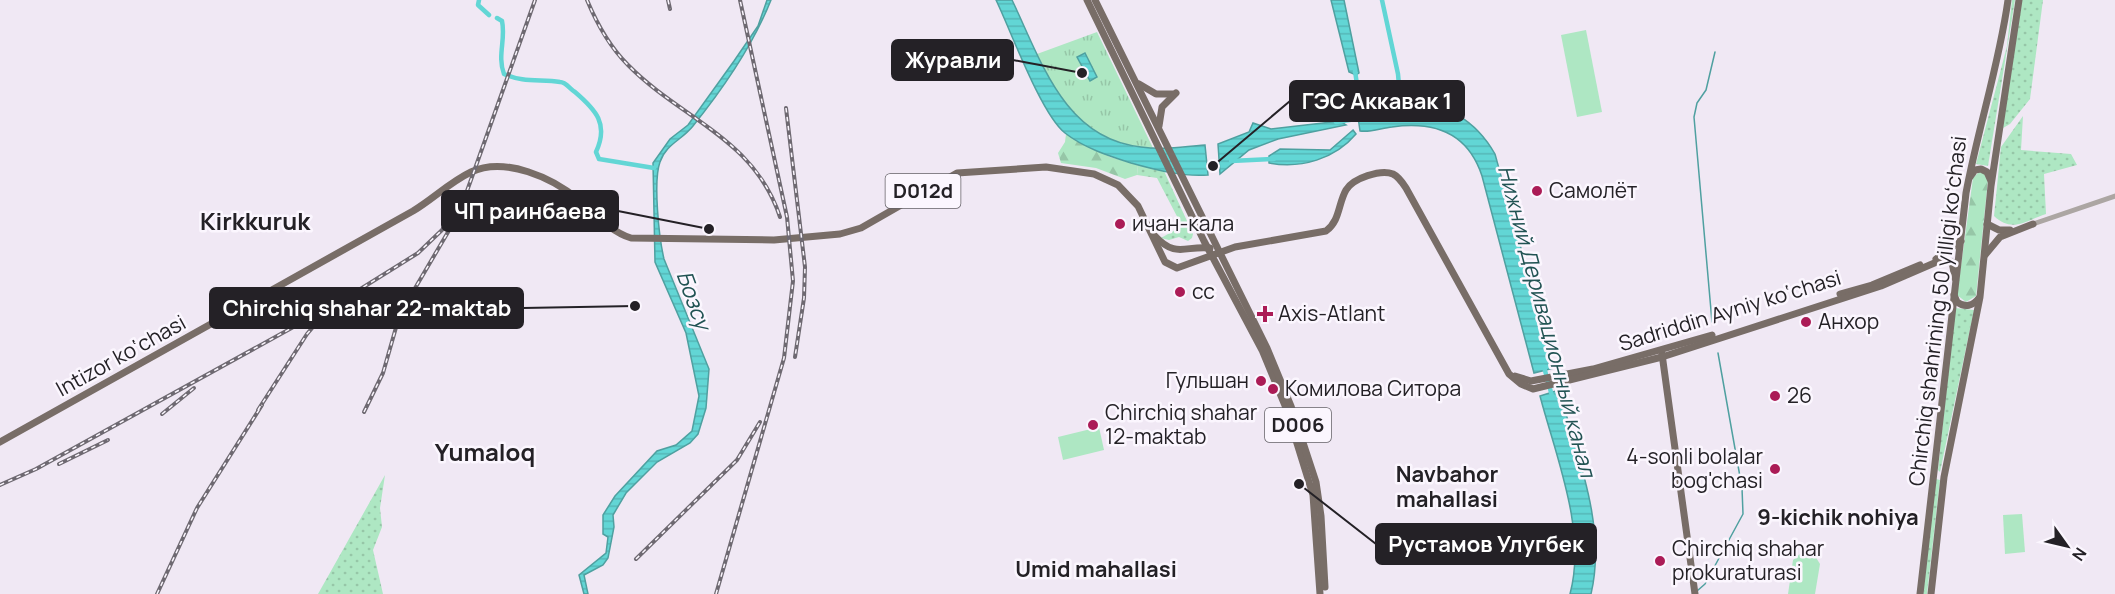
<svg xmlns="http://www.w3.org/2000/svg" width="2115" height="594" viewBox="0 0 2115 594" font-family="Manrope,sans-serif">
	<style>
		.grass { fill: url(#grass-dots) }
		.forest { fill: url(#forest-firs) }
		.park { fill: url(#park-tufts) }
		.garden { fill: #aee7c3 }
		.water { fill: url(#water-rules); stroke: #4fa0a0; stroke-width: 1.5 }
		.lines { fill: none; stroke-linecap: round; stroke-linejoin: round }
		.stream { stroke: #4fa0a0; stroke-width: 1.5 }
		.canal { stroke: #62d6d5; stroke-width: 4.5 }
		.minor { stroke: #aca6a3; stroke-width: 5 }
		.major { stroke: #786d67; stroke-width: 7 }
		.rail-casing { stroke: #6e6971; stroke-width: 4 }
		.rail { stroke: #fbf6fe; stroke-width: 1.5; stroke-dasharray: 4.5; stroke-linecap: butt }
		.poi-dot { fill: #ab1b56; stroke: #fbf6fe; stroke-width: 2 }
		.labels { text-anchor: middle; stroke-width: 5; stroke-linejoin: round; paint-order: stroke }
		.shield { fill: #fbf6fe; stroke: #646167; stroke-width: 1.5 }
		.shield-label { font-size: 20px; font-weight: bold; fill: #242126 }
		.poi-label { font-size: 21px; fill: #242126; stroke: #fbf6fe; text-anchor: start }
		.street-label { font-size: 21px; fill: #242126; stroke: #fbf6fe }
		.water-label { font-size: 22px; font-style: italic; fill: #215353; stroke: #fbf6fe }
		.neighbourhood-label { font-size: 22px; font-weight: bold; fill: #242126; stroke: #fbf6fe }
		.quarter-label { font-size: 24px; font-weight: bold; fill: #242126; stroke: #fbf6fe }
		.leader { fill: none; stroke: #242126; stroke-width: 2 }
		.callout-dot { fill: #242126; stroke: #fbf6fe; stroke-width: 2 }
		.callout { fill: #242126; stroke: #242126; stroke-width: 2 }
		.callout-label { font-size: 22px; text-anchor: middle; font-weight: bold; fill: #fff }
	</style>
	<defs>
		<pattern id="grass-dots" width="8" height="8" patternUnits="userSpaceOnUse" patternTransform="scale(1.5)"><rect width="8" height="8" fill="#aee7c3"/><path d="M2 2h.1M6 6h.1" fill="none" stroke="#96c6a7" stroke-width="1.8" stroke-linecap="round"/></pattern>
		<pattern id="forest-firs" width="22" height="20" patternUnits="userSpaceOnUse" patternTransform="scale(1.5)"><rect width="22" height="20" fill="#aee7c3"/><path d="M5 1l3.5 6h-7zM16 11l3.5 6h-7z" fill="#96c6a7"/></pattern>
		<pattern id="park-tufts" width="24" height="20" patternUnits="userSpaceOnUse" patternTransform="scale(1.5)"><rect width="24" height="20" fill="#aee7c3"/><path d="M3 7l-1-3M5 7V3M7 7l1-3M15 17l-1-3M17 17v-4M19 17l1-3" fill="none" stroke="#96c6a7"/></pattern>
		<pattern id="water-rules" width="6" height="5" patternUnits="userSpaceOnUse" patternTransform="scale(1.5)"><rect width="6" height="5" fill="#62d6d5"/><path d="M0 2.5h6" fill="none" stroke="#55b7b7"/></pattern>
	</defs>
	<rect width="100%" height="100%" fill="#f0e8f4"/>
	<g class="grass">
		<polygon points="2012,0 2015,0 1988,166 1976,164 2007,46"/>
		<polygon points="2020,0 2043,0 2030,99 2010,124 2003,128"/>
		<path d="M2023 116 2021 150 2071 154 2077 165 2044 174 2046 214C2025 221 2012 233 1994 216L2001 147Z"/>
		<polygon points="1138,165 1164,171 1193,234 1192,238 1188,241 1179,237 1169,240 1161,238 1182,226 1157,178 1137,175"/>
		<polygon points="1955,308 1974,310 1940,472 1938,470"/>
		<polygon points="385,475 380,508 382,527 373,550 383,594 318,594"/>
		<polygon points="1936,479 1940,480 1927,594 1923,594"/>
	</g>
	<g class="forest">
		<polygon points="1066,134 1110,157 1138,165 1137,175 1125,179 1096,168 1061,163 1058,153 1065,142"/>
		<polygon points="1979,172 1984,173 1988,180 1976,296 1966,302 1957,295 1973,178"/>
	</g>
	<path class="park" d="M1097 32 1153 148C1087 145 1063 108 1037 54Z"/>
	<g class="garden">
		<polygon points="1586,30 1602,112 1577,117 1561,35"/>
		<polygon points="1099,427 1104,450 1063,460 1058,437"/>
		<polygon points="2022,514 2025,552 2005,554 2003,515"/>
		<polygon points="1801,553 1815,556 1820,564 1815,594 1788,594 1793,560"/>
	</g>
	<g class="water">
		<path d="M767 0H771C754 43 722 90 693 126 682 140 666 144 660 162 653 181 659 238 664 259L709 369 706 408 698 434 690 443 657 462 626 493 613 515 614 527 608 558 603 565 584 575 588 594H584L579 575 606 553 608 537 603 534V515L615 496 657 451 676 445 692 431 699 396 686 333 655 262 653 163 670 139 688 125 734 61 758 26Z"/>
		<path d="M996 0H1012C1041 60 1064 139 1141 147 1162 150 1184 147 1205 145L1208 175C1183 177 1156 170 1131 163 1109 156 1084 148 1065 133 1041 114 1011 31 996 0Z"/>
		<polygon points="1331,0 1344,0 1359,73 1356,75 1349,72"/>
		<polygon points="1085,53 1097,77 1090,81 1077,57"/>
		<path d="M1404 103C1444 102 1475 119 1495 154L1554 368 1534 373 1482 176C1468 133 1434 121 1392 127 1382 128 1369 133 1360 131L1357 110Z"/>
		<polygon points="1340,121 1346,125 1278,139 1249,150 1220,174 1218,144 1249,132 1253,123 1271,129"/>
		<path d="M1353 130 1356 134C1335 159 1301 169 1269 163V156L1280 149 1330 150Z"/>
		<path d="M1559 390C1577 455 1607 527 1591 594H1570C1587 531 1556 457 1540 396Z"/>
	</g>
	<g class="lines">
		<g class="stream">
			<polyline points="1712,322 1694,117 1697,103 1706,90 1715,52"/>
			<polyline points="1697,591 1705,584 1743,514 1742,488 1718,353"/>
		</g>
		<g class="canal">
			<polyline points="479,0 478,5 489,15"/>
			<polyline points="1382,0 1398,74 1401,108"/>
			<path d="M497 18 502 21C506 39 497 56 504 74 523 83 541 79 560 82 566 82 570 89 575 92 596 110 609 124 596 152L599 159 654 168"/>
			<polyline points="1355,71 1361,111 1366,111"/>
			<polyline points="1336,122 1363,118"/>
			<polyline points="1231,161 1274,159"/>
			<polyline points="1544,367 1552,396"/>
		</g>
		<polyline class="minor" points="2033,224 2115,196"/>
		<g class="major">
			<polyline points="1087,0 1204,241 1262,350 1286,408 1313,495 1320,594"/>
			<polyline points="1095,0 1267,348 1291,406 1316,482 1321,516 1325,587"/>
			<polyline points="1139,84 1156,94 1173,94"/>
			<polyline points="1159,126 1162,107 1176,93"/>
			<polyline points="1970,177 1975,170 1981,169 1987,172 1991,181"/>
			<polyline points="1987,224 1999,230 2010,230"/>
			<path d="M1155 236C1176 259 1186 245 1210 248"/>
			<polyline points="1985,255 2000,237 2033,224"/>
			<polyline points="1936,259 1961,241"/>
			<polyline points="1840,294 1872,285 1920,265"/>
			<path d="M1954 295 1957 302C1965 308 1973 306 1979 298"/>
			<polyline points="1662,354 1695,594"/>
			<polyline points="1515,376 1531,381 1593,369 1712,335"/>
			<path d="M0 442 413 211C433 199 450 182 471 172 505 156 553 178 579 200 594 213 611 232 631 238L774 240 840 234 861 228 957 173 1046 167 1094 174 1118 185 1138 206 1165 262 1177 268 1235 247 1326 231C1340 221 1338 204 1346 190 1353 178 1381 169 1393 174 1399 177 1402 182 1406 188L1509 374 1521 384 1533 389 1662 357 1881 286 1939 261 1952 262 1955 278"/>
			<path d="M1920 594 1966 193C1978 128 1999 65 2008 0"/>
			<polyline points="1931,594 1944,477 1980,297 1991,186 2019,0"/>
		</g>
		<g class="rail-casing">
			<g id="rail">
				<path d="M587 0C597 24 609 46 628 65 681 119 754 138 780 217"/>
				<polyline points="668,0 670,9"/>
				<polyline points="786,108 805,267 804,298 795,357"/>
				<polyline points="394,324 451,227"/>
				<polyline points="258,410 307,334 324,314"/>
				<polyline points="364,412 383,373 399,317"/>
				<polyline points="162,414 194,388"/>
				<polyline points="59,464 108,440"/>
				<polyline points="0,485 36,469 346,298 418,253 442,230 467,191 535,0"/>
				<polyline points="636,559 737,460 760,422"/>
				<polyline points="157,594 197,508 262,405"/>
				<polyline points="716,594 784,358 793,281 787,217 740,0"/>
			</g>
		</g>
		<use href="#rail" class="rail"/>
	</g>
	<g class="poi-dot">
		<circle cx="1537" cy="191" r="6"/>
		<circle cx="1120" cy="224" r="6"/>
		<circle cx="1180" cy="292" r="6"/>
		<path d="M1262 305h6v6h6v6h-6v6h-6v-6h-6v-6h6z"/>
		<circle cx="1806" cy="322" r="6"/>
		<circle cx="1261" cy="381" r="6"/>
		<circle cx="1273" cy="389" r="6"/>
		<circle cx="1775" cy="396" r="6"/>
		<circle cx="1093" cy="425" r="6"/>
		<circle cx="1775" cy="469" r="6"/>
		<circle cx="1660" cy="561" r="6"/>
	</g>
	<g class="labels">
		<g class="shield">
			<rect x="885.5" y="174" width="75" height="34" rx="4.5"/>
			<rect x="1265" y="408" width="66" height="34" rx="4.5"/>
		</g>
		<g class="shield-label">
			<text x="923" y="198">D012d</text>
			<text x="1298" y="432">D006</text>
		</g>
		<g class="poi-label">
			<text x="1549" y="198">Самолёт</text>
			<text x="1132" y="231">ичан-кала</text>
			<text x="1192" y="299">cc</text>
			<text x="1278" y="321">Axis-Atlant</text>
			<text x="1818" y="329">Анхор</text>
			<text x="1249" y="388" text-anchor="end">Гульшан</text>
			<text x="1285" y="396">Комилова Ситора</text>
			<text x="1787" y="403">26</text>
			<text x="1105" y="420">Chirchiq shahar<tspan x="1105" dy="24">12-maktab</tspan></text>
			<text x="1763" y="464" text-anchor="end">4-sonli bolalar<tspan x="1763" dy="24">bog'chasi</tspan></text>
			<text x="1672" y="556">Chirchiq shahar<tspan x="1672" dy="24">prokuraturasi</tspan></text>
		</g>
		<g class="street-label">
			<text transform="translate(1730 311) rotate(-17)" y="7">Sadriddin Ayniy ko‘chasi</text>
			<text transform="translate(1938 311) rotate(-83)" y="7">Chirchiq shahrining 50 yilligi koʻchasi</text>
			<text transform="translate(121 356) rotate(-29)" y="7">Intizor ko‘chasi</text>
		</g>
		<g class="water-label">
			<text transform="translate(694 300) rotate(70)" y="8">Бозсу</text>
			<text transform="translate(1547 321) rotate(75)" y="8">Нижний Деривационный канал</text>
		</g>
		<g class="neighbourhood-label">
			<text x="1447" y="482">Navbahor<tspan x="1447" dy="25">mahallasi</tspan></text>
			<text x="1838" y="525">9-kichik nohiya</text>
			<text x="1096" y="577">Umid mahallasi</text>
		</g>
		<g class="quarter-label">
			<text x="255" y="230">Kirkkuruk</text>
			<text x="485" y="461">Yumaloq</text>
		</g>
	</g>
	<path class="leader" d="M1082 73L1013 60M1213 166L1290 101M709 229L618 211M635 306L523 308M1299 484L1376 544"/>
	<g class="callout-dot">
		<circle cx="1082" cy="73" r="6"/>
		<circle cx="1213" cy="166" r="6"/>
		<circle cx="709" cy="229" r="6"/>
		<circle cx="635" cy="306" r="6"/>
		<circle cx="1299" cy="484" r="6"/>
	</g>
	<g class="callout">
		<rect x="892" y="40" width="121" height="40" rx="6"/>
		<rect x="1290" y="81" width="174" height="40" rx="6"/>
		<rect x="442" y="191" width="176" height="40" rx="6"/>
		<rect x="210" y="288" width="313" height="40" rx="6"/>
		<rect x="1376" y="524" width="220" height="40" rx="6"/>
	</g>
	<g class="callout-label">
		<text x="953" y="68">Журавли</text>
		<text x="1377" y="109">ГЭС Аккавак 1</text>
		<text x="530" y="219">ЧП раинбаева</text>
		<text x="367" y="316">Chirchiq shahar 22-maktab</text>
		<text x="1486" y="552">Рустамов Улугбек</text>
	</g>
	<g transform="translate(2067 546) rotate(124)" stroke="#fbf6fe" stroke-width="4.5" paint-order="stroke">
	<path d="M0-4.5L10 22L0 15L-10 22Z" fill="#242126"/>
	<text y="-9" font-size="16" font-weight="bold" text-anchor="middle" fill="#242126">N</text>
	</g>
</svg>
